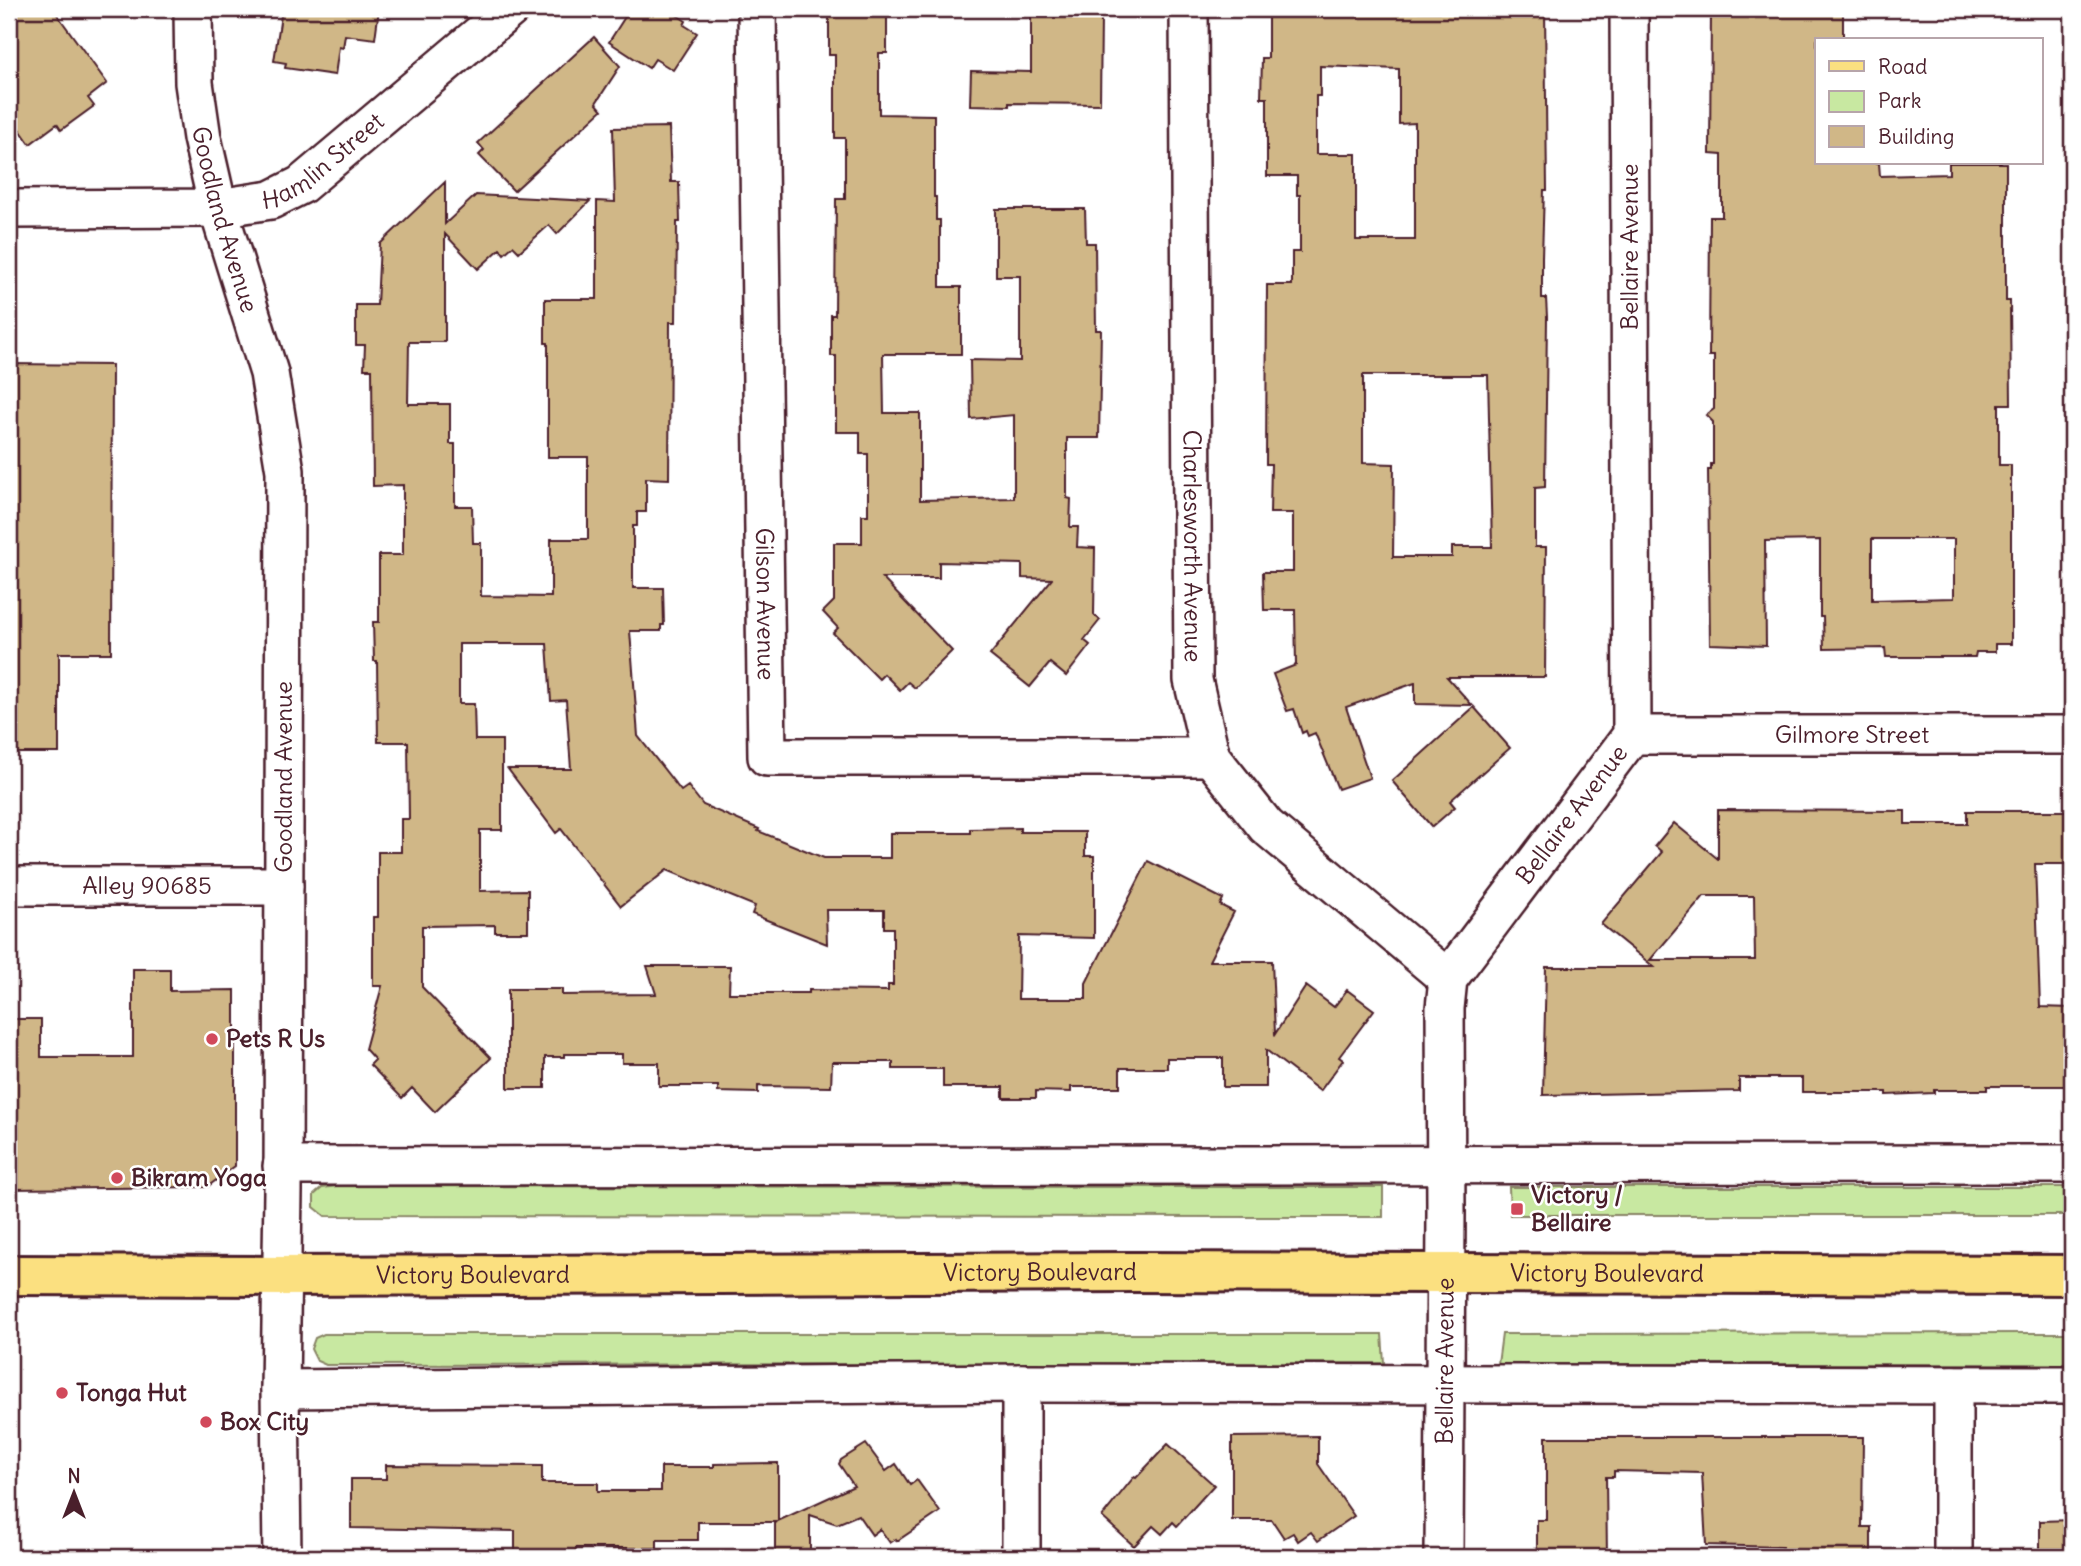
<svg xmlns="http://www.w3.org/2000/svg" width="2081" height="1566" viewBox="0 0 2081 1566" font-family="Delius,sans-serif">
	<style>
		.green { fill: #c8e8a1; stroke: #898466; stroke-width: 2 }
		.building { fill: #d0b787; stroke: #4a1f2b; stroke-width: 2; fill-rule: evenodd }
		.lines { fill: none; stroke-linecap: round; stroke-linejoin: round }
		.minor-casing { stroke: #4a1f2b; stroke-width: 42 }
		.major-casing { stroke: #4a1f2b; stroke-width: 44 }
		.minor { stroke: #fff; stroke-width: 37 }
		.major { stroke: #fbe080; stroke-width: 38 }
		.poi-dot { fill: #d1495b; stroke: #fff; stroke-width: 2.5 }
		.labels { text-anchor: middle; stroke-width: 5; stroke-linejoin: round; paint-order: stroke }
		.street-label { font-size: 24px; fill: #4a1f2b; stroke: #fff }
		.poi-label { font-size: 24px; font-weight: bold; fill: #4a1f2b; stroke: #fff; text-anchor: start }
	</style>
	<rect width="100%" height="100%" fill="#fff"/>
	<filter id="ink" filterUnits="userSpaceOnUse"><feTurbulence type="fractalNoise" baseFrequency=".0143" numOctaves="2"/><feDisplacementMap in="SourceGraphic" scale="14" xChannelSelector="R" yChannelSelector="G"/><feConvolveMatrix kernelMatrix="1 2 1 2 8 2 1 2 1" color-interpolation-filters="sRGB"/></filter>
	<g filter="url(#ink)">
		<g class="green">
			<polygon points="338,1186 1383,1187 1383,1217 325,1216 314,1207 314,1195 322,1188"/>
			<polygon points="1509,1187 2072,1187 2072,1215 1510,1215"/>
			<polygon points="2072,1333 2072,1364 1498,1364 1502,1334"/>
			<polygon points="324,1334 1382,1334 1384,1363 326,1365 317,1361 311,1349 315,1338"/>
		</g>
		<g class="building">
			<polygon points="32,9 53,9 107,83 88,98 94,106 61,130 57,124 30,144 9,114 9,10 32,11"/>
			<polygon points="282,9 379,9 375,39 345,35 343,48 339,47 335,75 285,68 286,63 274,61"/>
			<polygon points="630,9 667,9 686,21 684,25 697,33 673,70 655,59 649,68 609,42"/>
			<path d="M1268 9 1469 12V9H1545L1547 190H1544L1542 257V298H1546L1547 317 1545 487 1535 488V547H1546L1545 677H1447L1472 705 1415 704V683L1346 707 1370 778 1338 789 1315 733 1308 736 1306 731 1302 733 1294 709 1287 711 1273 674 1296 665 1295 610H1264L1263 572H1293V513H1270L1271 464H1266L1267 285H1292V252H1300V195H1297V176H1267V98H1261L1262 58H1268ZM1320 66 1399 69V124L1415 123V240H1356V154H1316V96H1320ZM1363 375H1488L1492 547H1452V557H1393L1394 464 1363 463Z"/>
			<path d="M1711 9H1843V40H1817V163H1879L1880 176 1949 174V163H2006V301H2010L2011 404H1999V465H2011V644H1995V652H1976L1975 657H1886L1885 648 1824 649 1823 617H1820V540L1765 541 1766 646 1710 644 1708 470H1711V464H1713V422L1706 415 1714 409V356H1709L1710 217H1722V155L1710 154ZM1872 539H1954V598L1872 600Z"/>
			<polygon points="829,15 887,15 887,53 879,53 879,114 934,115 934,197 936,197 936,220 940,220 940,287 961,287 961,354 883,354 884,413 920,413 920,500 1014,498 1014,415 971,419 970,360 1020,361 1020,276 996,276 996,209 1085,209 1086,243 1095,243 1096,330 1101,330 1099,438 1067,438 1067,498 1071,499 1070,527 1078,527 1077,547 1095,548 1094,615 1100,620 1084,640 1090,645 1066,676 1050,663 1030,687 990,655 1052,579 1022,578 1022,564 939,562 939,578 882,578 952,651 915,688 908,682 900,690 884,674 879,679 833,633 838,628 823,612 834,601 834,543 862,543 862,515 868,515 868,454 860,454 860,432 836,432 836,356 831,356 831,315 835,315 836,199 845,199 845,138 835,138 835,55 829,55"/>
			<polygon points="1031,16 1101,17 1100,104 1009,103 1009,106 970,105 971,71 1031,72"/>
			<polygon points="594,37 620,66 596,103 602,110 514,191 479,155 484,150 478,143"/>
			<polygon points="669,127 671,182 679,182 680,222 677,222 676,322 670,322 669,479 646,478 646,512 637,512 637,526 633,526 633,588 663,588 664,625 661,625 661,631 630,631 638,736 681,791 688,786 703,805 759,829 758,831 824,858 890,858 890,833 970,833 970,829 1020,828 1020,832 1085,832 1085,856 1094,856 1094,938 1019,936 1018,999 1086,999 1086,983 1148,861 1223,899 1220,905 1234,912 1209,961 1272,961 1275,1034 1306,986 1334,1007 1347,990 1374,1010 1339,1057 1343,1060 1320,1091 1266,1050 1266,1087 1223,1087 1223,1058 1167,1058 1167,1068 1120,1068 1120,1087 1071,1087 1071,1092 1036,1091 1036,1098 1003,1098 1003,1087 943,1087 943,1069 893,1069 893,1062 832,1062 831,1087 758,1086 758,1093 718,1092 718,1086 659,1086 659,1063 622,1063 622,1054 564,1054 564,1057 545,1057 545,1088 508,1088 508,989 562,989 562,995 656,994 647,966 730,966 729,993 809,993 809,990 888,991 888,985 893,985 893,928 884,928 884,910 826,910 827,944 752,914 755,906 667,870 621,906 561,829 556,833 508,769 571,769 566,700 551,701 547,644 459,644 459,704 474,704 475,740 502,740 502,830 480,830 480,891 528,890 528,932 495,932 495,925 422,926 422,987 491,1058 435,1112 412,1088 402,1098 370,1065 375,1060 365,1049 382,986 373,986 373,917 378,917 378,852 401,852 401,819 409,819 408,742 378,742 377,661 374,661 373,622 379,622 379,555 403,555 403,485 373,486 372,369 364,369 365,345 356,345 356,305 377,305 380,244 445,182 445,224 476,195 590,201 557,234 549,225 519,252 513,246 504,254 500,249 478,269 445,234 445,342 409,342 408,404 450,404 450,444 455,444 455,506 472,506 473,543 481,543 481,596 551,597 551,539 588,539 588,457 548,457 548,343 545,343 545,299 597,299 597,201 615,202 613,128"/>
			<polygon points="9,364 112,365 111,653 59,653 59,753 9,753"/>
			<polygon points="1474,707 1510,748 1450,801 1455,807 1432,827 1392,781"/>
			<path d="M1718 810 1905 811V824H1967V811H2072V864H2035L2040 1007 2072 1008V1086H1987V1090H1934V1093L1887 1095V1092H1802V1078H1739V1091L1543 1095 1546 967H1654L1601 924 1662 852 1655 846 1674 823 1718 859ZM1704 896H1754L1755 960H1650Z"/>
			<polygon points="133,969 170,969 170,991 235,990 235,1166 207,1187 9,1189 9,1019 41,1019 41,1057 133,1057"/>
			<polygon points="1318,1436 1318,1464 1354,1516 1318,1541 1311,1532 1298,1541 1293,1533 1284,1538 1272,1520 1232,1520 1232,1437"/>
			<polygon points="1546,1437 1863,1437 1862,1527 1871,1527 1871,1557 1782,1557 1782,1547 1706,1545 1702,1473 1614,1471 1614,1477 1606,1477 1607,1557 1537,1557 1537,1520 1546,1520"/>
			<polygon points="866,1444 886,1471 896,1464 910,1485 917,1480 940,1512 897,1541 896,1539 890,1543 880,1529 872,1535 858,1515 837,1524 810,1515 810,1557 775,1557 775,1523 777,1522 698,1522 698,1540 657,1540 657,1548 576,1548 576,1557 515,1557 515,1531 351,1528 351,1479 386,1479 386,1465 542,1466 542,1483 598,1483 598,1491 661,1491 661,1467 714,1467 714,1464 778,1463 778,1521 854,1486 839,1464 841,1460"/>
			<polygon points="1168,1444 1214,1485 1177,1526 1173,1522 1162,1534 1153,1526 1134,1546 1102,1517 1134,1477 1136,1478"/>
			<polygon points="2072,1520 2072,1557 2040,1557 2040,1521"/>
		</g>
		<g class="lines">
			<g class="minor-casing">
				<g id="minor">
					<path id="s1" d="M193 9 194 83 202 138 218 208 269 373 285 471 283 1191 280 1389 282 1557"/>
					<path id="s2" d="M757 9 767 757H1211"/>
					<path id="s3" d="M1189 9 1193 680 1211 757 1266 826 1448 979"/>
					<path id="s4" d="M9 209 218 208 271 200 301 185 510 9"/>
					<path id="s5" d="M1632 735H2072"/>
					<path id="s6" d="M9 886H284"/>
					<polyline points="282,1166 2072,1164"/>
					<polyline points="1021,1383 1021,1557"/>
					<polyline points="1953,1385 1953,1557"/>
					<polyline points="280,1389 1021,1383 2072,1385"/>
					<path id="s7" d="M1444 1557 1446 1212 1445 1008 1448 979 1632 735 1629 9"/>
				</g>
			</g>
			<g class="major-casing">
				<g id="major">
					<path id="s8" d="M9 1275 280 1276 1134 1272 2072 1275"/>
				</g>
			</g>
			<use href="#minor" class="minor"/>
			<use href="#major" class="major"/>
		</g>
	</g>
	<g class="poi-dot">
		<circle cx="212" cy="1039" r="7"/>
		<circle cx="117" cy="1178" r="7"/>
		<rect x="1510" y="1202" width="14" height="14" rx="3.5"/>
		<circle cx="62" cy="1393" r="7"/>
		<circle cx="206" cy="1422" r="7"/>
	</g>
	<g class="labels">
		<g class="street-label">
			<text dy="8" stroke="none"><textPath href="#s4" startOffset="327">Hamlin Street</textPath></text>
			<text dy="8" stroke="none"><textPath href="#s1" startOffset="214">Goodland Avenue</textPath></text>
			<text transform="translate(1630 247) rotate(-90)" y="8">Bellaire Avenue</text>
			<text dy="8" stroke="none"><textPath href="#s3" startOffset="537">Charlesworth Avenue</textPath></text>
			<text dy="8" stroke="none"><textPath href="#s2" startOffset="595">Gilson Avenue</textPath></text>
			<text dy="8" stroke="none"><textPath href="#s5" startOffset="220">Gilmore Street</textPath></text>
			<text transform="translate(284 777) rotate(-90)" y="8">Goodland Avenue</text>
			<text dy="8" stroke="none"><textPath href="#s7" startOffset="784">Bellaire Avenue</textPath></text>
			<text dy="8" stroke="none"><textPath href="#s6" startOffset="138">Alley 90685</textPath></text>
			<text dy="8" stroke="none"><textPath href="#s8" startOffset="1031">Victory Boulevard</textPath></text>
			<text dy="8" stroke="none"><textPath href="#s8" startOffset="464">Victory Boulevard</textPath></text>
			<text dy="8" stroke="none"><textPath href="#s8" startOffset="1598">Victory Boulevard</textPath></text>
			<text dy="8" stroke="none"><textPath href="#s7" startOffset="196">Bellaire Avenue</textPath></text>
		</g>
		<g class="poi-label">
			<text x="226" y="1047">Pets R Us</text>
			<text x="131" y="1186">Bikram Yoga</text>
			<text x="1531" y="1203">Victory /<tspan x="1531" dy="28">Bellaire</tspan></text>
			<text x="76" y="1401">Tonga Hut</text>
			<text x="220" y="1430">Box City</text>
		</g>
	</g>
	<rect width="2081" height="1566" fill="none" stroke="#fff" stroke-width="35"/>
	<rect x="18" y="18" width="2046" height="1531" fill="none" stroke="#4a1f2b" stroke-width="2.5" filter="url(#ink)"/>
	<rect x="1815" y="38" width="228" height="126" fill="#ffffff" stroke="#b7a5aa" stroke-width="2"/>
	<rect x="1829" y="61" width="35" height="10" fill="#fbe080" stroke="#b7a5aa" stroke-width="2"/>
	<text x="1878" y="74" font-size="21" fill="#4a1f2b">Road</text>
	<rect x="1829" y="91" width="35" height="21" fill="#c8e8a1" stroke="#b7a5aa" stroke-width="2"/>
	<text x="1878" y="108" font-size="21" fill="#4a1f2b">Park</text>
	<rect x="1829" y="126" width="35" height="21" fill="#d0b787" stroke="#b7a5aa" stroke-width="2"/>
	<text x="1878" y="144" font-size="21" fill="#4a1f2b">Building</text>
	<g transform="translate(74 1493)" stroke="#ffffff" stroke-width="5" paint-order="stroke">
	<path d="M0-5L12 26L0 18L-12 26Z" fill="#4a1f2b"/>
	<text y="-10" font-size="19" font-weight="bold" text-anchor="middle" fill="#4a1f2b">N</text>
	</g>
</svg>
